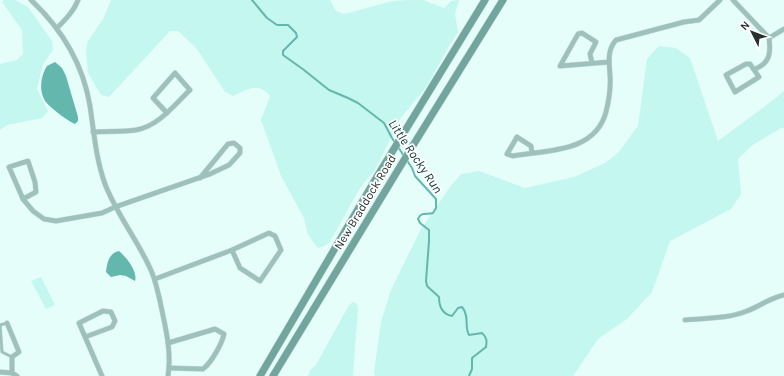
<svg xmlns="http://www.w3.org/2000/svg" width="784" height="376" viewBox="0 0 784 376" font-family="Karla,sans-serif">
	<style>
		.green { fill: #c3f7ef }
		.water { fill: #64b7ac }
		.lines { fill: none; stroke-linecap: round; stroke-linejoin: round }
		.stream { stroke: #64b7ac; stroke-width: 2 }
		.service-casing { stroke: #c3d9d5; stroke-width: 3.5 }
		.minor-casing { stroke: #c3d9d5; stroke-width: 5.5 }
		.secondary-casing { stroke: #c3d9d5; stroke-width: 8 }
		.service { stroke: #9fc1bb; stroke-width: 2.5 }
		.minor { stroke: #9fc1bb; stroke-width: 4.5 }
		.secondary { stroke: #71a59e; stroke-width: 7 }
		.labels { text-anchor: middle; stroke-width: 3.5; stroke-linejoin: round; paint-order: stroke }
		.street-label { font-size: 12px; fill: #27302f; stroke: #fff }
		.water-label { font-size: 13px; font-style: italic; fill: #103934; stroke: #fff }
	</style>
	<rect width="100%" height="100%" fill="#e5fefa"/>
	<g class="green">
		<polygon points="4,0 15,0 28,7 52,41 53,50 43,64 37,89 48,111 42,118 7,125 0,130 0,64 17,60 23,54 22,30 2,2"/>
		<path d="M111 0H330L336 11 344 14 393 1 407 0H423L444 8 451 1 459 0 455 14 458 32 449 46 427 86 400 119 374 172C357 187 349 210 337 229 334 234 331 241 327 244 325 246 321 247 318 248L308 235 304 218 281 176 261 120 270 96C258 81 247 90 233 96L225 92 197 49 178 31H170L109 97 101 95 88 73 86 50 88 41 103 19Z"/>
		<polygon points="659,46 676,48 690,58 718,141 772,101 784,91 784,128 781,128 751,146 738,159 741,194 731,209 670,241 652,292 627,319 598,339 573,376 375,376 374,372 381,322 391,290 421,229 450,187 461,174 479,171 525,188 574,177 605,163 618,153 638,126 647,59"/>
		<polygon points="41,277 55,305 46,309 31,281"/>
		<polygon points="353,302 357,304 358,308 353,376 308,376 310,370 316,365 349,305"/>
	</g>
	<g class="water">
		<path d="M55 62 62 68 66 76 78 117V121L75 124C69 122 46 105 44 99 39 89 41 75 47 66Z"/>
		<path d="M119 251C126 257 138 271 135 281L126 276 120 275 111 277 106 272C107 263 109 253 119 251Z"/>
	</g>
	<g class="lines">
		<path class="stream" d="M252 0 267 18 277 25H288L296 33 297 37 283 51V55L304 70 329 90 348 98 358 103 384 123 392 138 412 168 415 176 436 199V208L433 213C427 215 421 211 418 219L420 223 429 230V241L426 281 427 286 439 297C439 306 442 314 452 316L458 308 462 307C470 316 464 327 469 335L482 333C487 337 487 341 486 347L472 358V369L469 376"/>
		<g class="service-casing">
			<polyline id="service" points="7,323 0,325 2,352 12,357"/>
		</g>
		<g class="minor-casing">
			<g id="minor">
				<path d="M31 0C62 29 83 64 90 106 94 133 96 159 105 184 116 213 136 238 149 266 155 277 157 289 160 301 165 326 172 351 168 376"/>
				<path d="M733 0 769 38C771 53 770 63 755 69"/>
				<path d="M57 28C65 20 74 11 78 0"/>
				<polyline points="769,38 784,29"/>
				<polyline points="592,63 590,54 596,42 582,33 578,34 560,66 609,62"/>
				<polygon points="746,64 750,64 759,77 735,92 726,75"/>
				<path d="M93 132C107 131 123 132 136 130 159 126 175 104 190 90L175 73 153 98 167 113"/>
				<path d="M532 153 531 146 517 137 507 154 513 156C547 150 595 153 606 112 609 100 611 88 610 75 609 62 607 50 616 40L684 22 699 20 720 0"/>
				<polygon points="28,161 35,182 36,192 23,199 9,167"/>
				<polyline points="23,199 33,211 44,219 56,221 102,213 115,207 210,174 229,165 240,153 240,148 234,143 228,144 200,178"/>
				<polyline points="155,279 232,250 269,233 275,236 281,250 260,281 240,268 232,250"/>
				<path d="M685 320C706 318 727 319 747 311 760 306 770 298 784 295"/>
				<polyline points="7,323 19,352 12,357 12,373"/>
				<polyline points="85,337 112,327 115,321 111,312 103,311 79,323 102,376"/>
				<path d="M168 343 215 329 224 334C222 344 211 363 203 369L169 368"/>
				<polyline points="0,372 12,373 17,376"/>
			</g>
		</g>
		<g class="secondary-casing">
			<g id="secondary">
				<polyline points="260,376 378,175 485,0"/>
				<polyline points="273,376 412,147 503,0"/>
			</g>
		</g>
		<use href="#service" class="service"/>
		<use href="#minor" class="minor"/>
		<use href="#secondary" class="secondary"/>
	</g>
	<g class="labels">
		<g class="street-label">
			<text transform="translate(365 202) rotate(-59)" y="4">New Braddock Road</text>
		</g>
		<g class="water-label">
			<text transform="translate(416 156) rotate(56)" y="5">Little Rocky Run</text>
		</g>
	</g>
	<g transform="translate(752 32) rotate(312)" stroke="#ffffff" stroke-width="3" paint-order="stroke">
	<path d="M0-3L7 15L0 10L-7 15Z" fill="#27302f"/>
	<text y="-6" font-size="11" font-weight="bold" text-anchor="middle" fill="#27302f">N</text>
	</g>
</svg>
